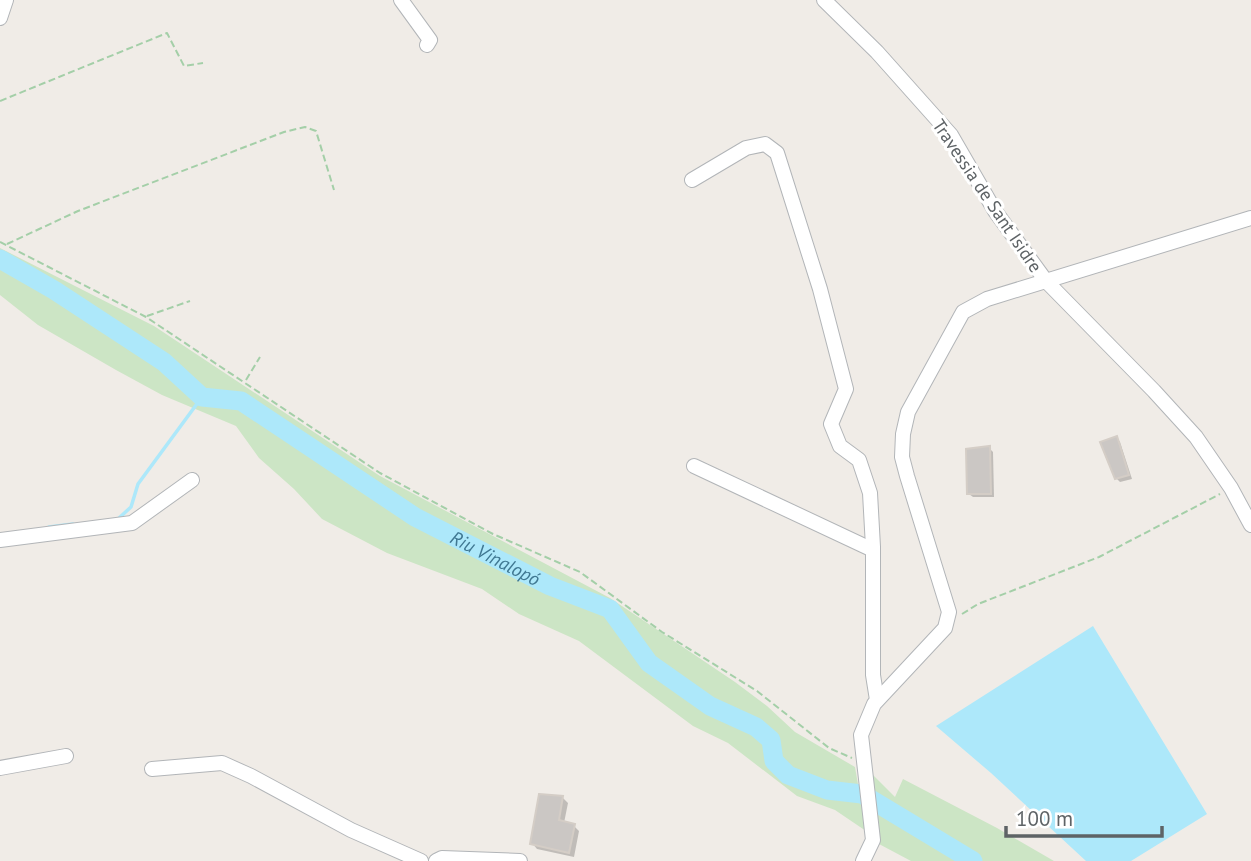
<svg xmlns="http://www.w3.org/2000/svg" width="1251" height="861" viewBox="0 0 1251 861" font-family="'PT Sans',sans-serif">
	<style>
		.green { fill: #cce5c5 }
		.water { fill: #ade8fa }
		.shadow { fill: #0003 }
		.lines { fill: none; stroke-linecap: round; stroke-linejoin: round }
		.stream { stroke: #ade8fa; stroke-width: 3.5 }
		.river { stroke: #ade8fa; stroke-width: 19 }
		.building { fill: #cbc7c4; stroke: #d4cdc6; stroke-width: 2 }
		.minor-casing { stroke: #b2b5b8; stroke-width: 16 }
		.path { stroke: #a4cfa8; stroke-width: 2; stroke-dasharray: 7 3.5; stroke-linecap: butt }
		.minor { stroke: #fff; stroke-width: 14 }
		.labels { text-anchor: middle; stroke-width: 6; stroke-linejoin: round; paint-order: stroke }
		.street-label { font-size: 18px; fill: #5e6366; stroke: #fff }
		.water-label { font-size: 19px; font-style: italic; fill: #407892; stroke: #fff }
	</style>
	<rect width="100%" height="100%" fill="#f0ece7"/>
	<g class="green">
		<polygon points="0,248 154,326 380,476 610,598 735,682 767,706 795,732 855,767 866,831 835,810 797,796 728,743 693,726 579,641 519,614 482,589 387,553 322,519 294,489 259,458 236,426 162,395 116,370 38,325 0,295"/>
		<polygon points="871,773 895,797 903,779 997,828 1054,861 911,861 879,844"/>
	</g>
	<polygon class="water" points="1093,626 1207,814 1131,861 1086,861 991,773 936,726"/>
	<g class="shadow">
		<polygon points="1117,438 1120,442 1132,479 1120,482 1116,478"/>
		<polygon points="989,448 993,452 994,497 973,497 969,494"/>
		<polygon points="562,797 568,803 564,823 574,826 579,831 574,857 537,849 532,843"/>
	</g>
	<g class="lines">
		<g class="stream">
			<polyline points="119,518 131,507 138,484 202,397"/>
			<polyline points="49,527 73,524"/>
		</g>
		<path class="river" id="s1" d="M0 259 54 290 164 362 202 397 241 401 415 517 550 586 610 609 649 663 710 706 756 727 771 740 774 761 788 775 827 790 862 794 973 861"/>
	</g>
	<g class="building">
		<polygon points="1117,436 1129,475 1115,479 1100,442"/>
		<polygon points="990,446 991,494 967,494 966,449"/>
		<polygon points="539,794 563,796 559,820 575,824 569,853 530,844"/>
	</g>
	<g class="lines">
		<g class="minor-casing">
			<g id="minor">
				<polyline points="401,0 430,40 427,45"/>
				<polyline points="824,0 877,52 951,135 995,211 1046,281 1154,391 1196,437 1231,488 1251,525"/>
				<polyline points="0,18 6,0"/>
				<polyline points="692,180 746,148 765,144 777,153 820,289 846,389 831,424 840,446 859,460 870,493 873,547 873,675 877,700"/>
				<polyline points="694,466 873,550"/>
				<polyline points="0,540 132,523 192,480"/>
				<polyline points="0,768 66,756"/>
				<polyline points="152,769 222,763 251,776 351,830 421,861"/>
				<polyline points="436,861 442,858 520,861"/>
				<polyline points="863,861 873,840 861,735 874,704 945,628 949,612 907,476 902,457 903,434 908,412 963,312 987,299 1251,218"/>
			</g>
		</g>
		<g class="path">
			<polyline points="0,101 167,33 184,66 203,63"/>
			<polyline points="0,242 146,317 380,473 493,534 580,572 662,632 757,691 829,748 852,758"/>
			<polyline points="7,244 78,211 284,132 305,127 316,131 334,190"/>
			<polyline points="147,316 190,301"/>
			<polyline points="246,380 260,357"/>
			<polyline points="962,614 978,604 1099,557 1220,494"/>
		</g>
		<use href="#minor" class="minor"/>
	</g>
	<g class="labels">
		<g class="street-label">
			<text transform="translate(987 196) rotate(56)" y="6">Travessia de Sant Isidre</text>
		</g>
		<g class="water-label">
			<text dy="7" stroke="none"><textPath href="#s1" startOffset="584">Riu Vinalopó</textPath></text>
		</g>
	</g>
	<path d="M1006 826v10h156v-10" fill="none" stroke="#5e6366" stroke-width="3.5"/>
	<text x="1016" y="826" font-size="21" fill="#5e6366" stroke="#ffffff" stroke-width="5" paint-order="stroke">100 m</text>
</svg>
